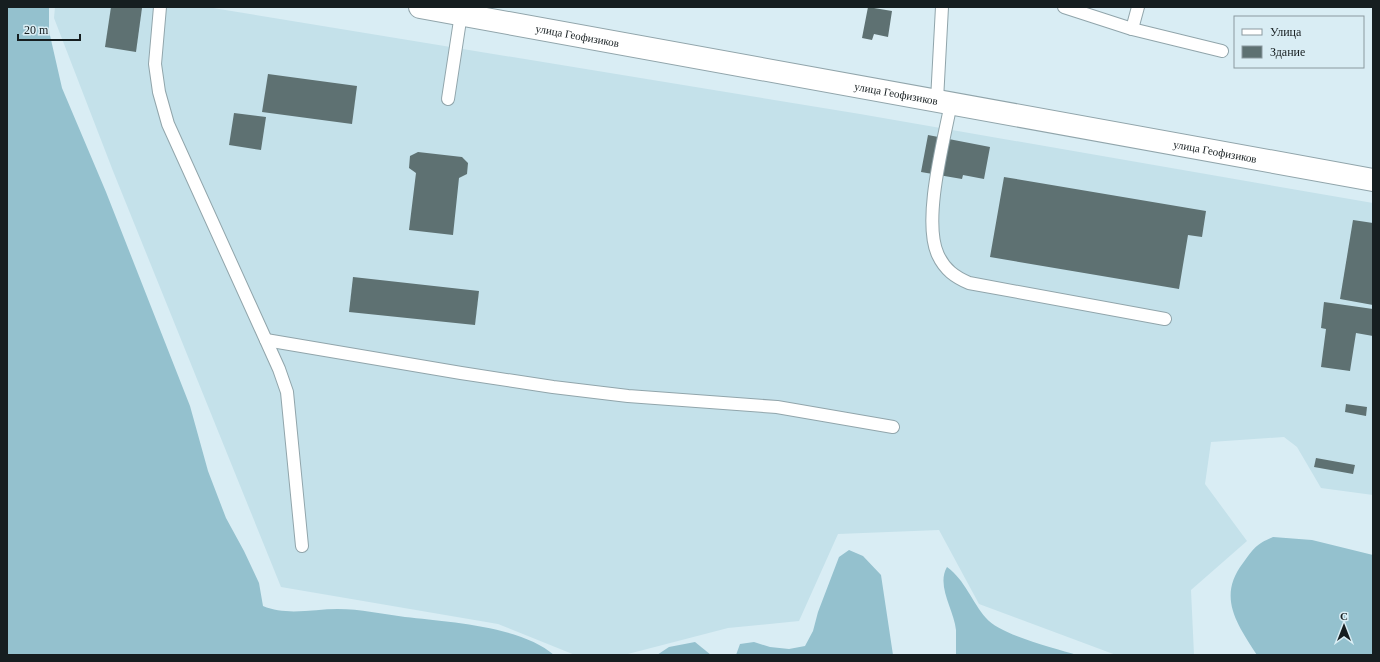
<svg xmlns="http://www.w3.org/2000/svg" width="1380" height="662" viewBox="0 0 1380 662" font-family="Georgia,serif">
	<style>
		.built { fill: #c4e1ea }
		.forest { fill: #94c1ce }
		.building { fill: #5e7172 }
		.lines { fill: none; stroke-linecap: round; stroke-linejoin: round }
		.lane-casing { stroke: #91a5ab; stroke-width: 14 }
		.street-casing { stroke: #91a5ab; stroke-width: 24 }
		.lane { stroke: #fff; stroke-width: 12 }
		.street { stroke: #fff; stroke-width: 22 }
		.labels { text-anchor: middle; stroke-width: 4; stroke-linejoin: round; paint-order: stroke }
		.street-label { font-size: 11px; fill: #161e20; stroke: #d9edf4 }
	</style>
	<rect width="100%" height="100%" fill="#d9edf4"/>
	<polygon class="built" points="55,7 207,7 860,114 1373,203 1373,495 1321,488 1297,447 1284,437 1211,442 1205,484 1247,541 1191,590 1194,655 1116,655 979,604 939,530 838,534 799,621 728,628 624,655 575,655 498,624 281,587 113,171 54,18"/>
	<g class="forest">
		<path d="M7 7H49V31L62 88 106 192 190 406 208 471 226 518 244 551 259 583 263 606C286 616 314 609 338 609 360 609 383 614 405 617 448 622 521 626 554 655H7Z"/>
		<path d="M1273 537 1312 540 1373 555V655H1257C1237 624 1217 597 1243 563 1254 548 1256 544 1273 537Z"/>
		<polygon points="849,550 863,556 881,575 893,655 736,655 740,644 754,642 770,647 789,649 805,646 813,631 818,612 839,557"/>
		<path d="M947 567C965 580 972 602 986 618 1000 635 1055 648 1077 655H956C956 647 956 638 956 630 954 610 936 586 947 567Z"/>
		<polygon points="695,642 711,655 657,655 669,647"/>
	</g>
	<g class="building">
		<polygon points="111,7 142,8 136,52 105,47"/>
		<polygon points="868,7 892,11 888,37 874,34 872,40 862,38"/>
		<polygon points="268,74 357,86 352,124 262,112"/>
		<polygon points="234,113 266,117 261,150 229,145"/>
		<polygon points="928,135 990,147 984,179 963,175 962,179 921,172"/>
		<polygon points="418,152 462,157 468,163 467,174 459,178 453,235 409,230 416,173 409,168 410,156"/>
		<polygon points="1004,177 1206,211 1202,237 1188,235 1179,289 990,257"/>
		<polygon points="1353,220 1373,223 1373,305 1340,299"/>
		<polygon points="353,277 479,291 475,325 349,312"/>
		<polygon points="1324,302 1373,309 1373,336 1356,333 1350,371 1321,367 1326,329 1321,328"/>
		<polygon points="1346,404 1367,407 1366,416 1345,412"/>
		<polygon points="1316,458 1355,465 1353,474 1314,467"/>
	</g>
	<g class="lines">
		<g class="lane-casing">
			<g id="lane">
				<polyline points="160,7 155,64 159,92 168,124 279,369 287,392 302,546"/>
				<polyline points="1064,7 1132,29 1222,51"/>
				<polyline points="1132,29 1138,7"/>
				<polyline points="448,99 461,14"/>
				<polyline points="937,100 942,7"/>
				<path d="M951 103C944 140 922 221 938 255 945 270 955 277 969 283L1165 319"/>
				<polyline points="266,340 461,373 553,387 628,396 777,407 893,427"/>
			</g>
		</g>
		<g class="street-casing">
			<g id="street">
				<path id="s1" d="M420 7 1373 180"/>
			</g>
		</g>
		<use href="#lane" class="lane"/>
		<use href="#street" class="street"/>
	</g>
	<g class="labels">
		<g class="street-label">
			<text dy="4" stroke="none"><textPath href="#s1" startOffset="160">улица Геофизиков</textPath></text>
			<text dy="4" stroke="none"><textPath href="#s1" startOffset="484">улица Геофизиков</textPath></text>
			<text dy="4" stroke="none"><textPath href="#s1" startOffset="808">улица Геофизиков</textPath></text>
		</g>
	</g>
	<rect width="1380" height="662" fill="none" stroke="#161e20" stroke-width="16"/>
	<rect x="1234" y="16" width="130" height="52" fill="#d9edf4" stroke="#8b9a9f"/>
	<rect x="1242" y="29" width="20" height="6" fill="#ffffff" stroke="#8b9a9f"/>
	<text x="1270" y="36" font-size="12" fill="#161e20">Улица</text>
	<rect x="1242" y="46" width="20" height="12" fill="#5e7172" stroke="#8b9a9f"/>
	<text x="1270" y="56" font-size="12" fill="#161e20">Здание</text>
	<g transform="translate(1344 626)" stroke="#d9edf4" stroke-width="3" paint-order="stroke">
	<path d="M0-3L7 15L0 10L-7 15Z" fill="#161e20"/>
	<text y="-6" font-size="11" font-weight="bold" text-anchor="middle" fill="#161e20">С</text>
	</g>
	<path d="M18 34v6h62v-6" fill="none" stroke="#161e20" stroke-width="2"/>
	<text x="24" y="34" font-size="12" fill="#161e20" stroke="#d9edf4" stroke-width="3" paint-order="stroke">20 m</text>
</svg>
